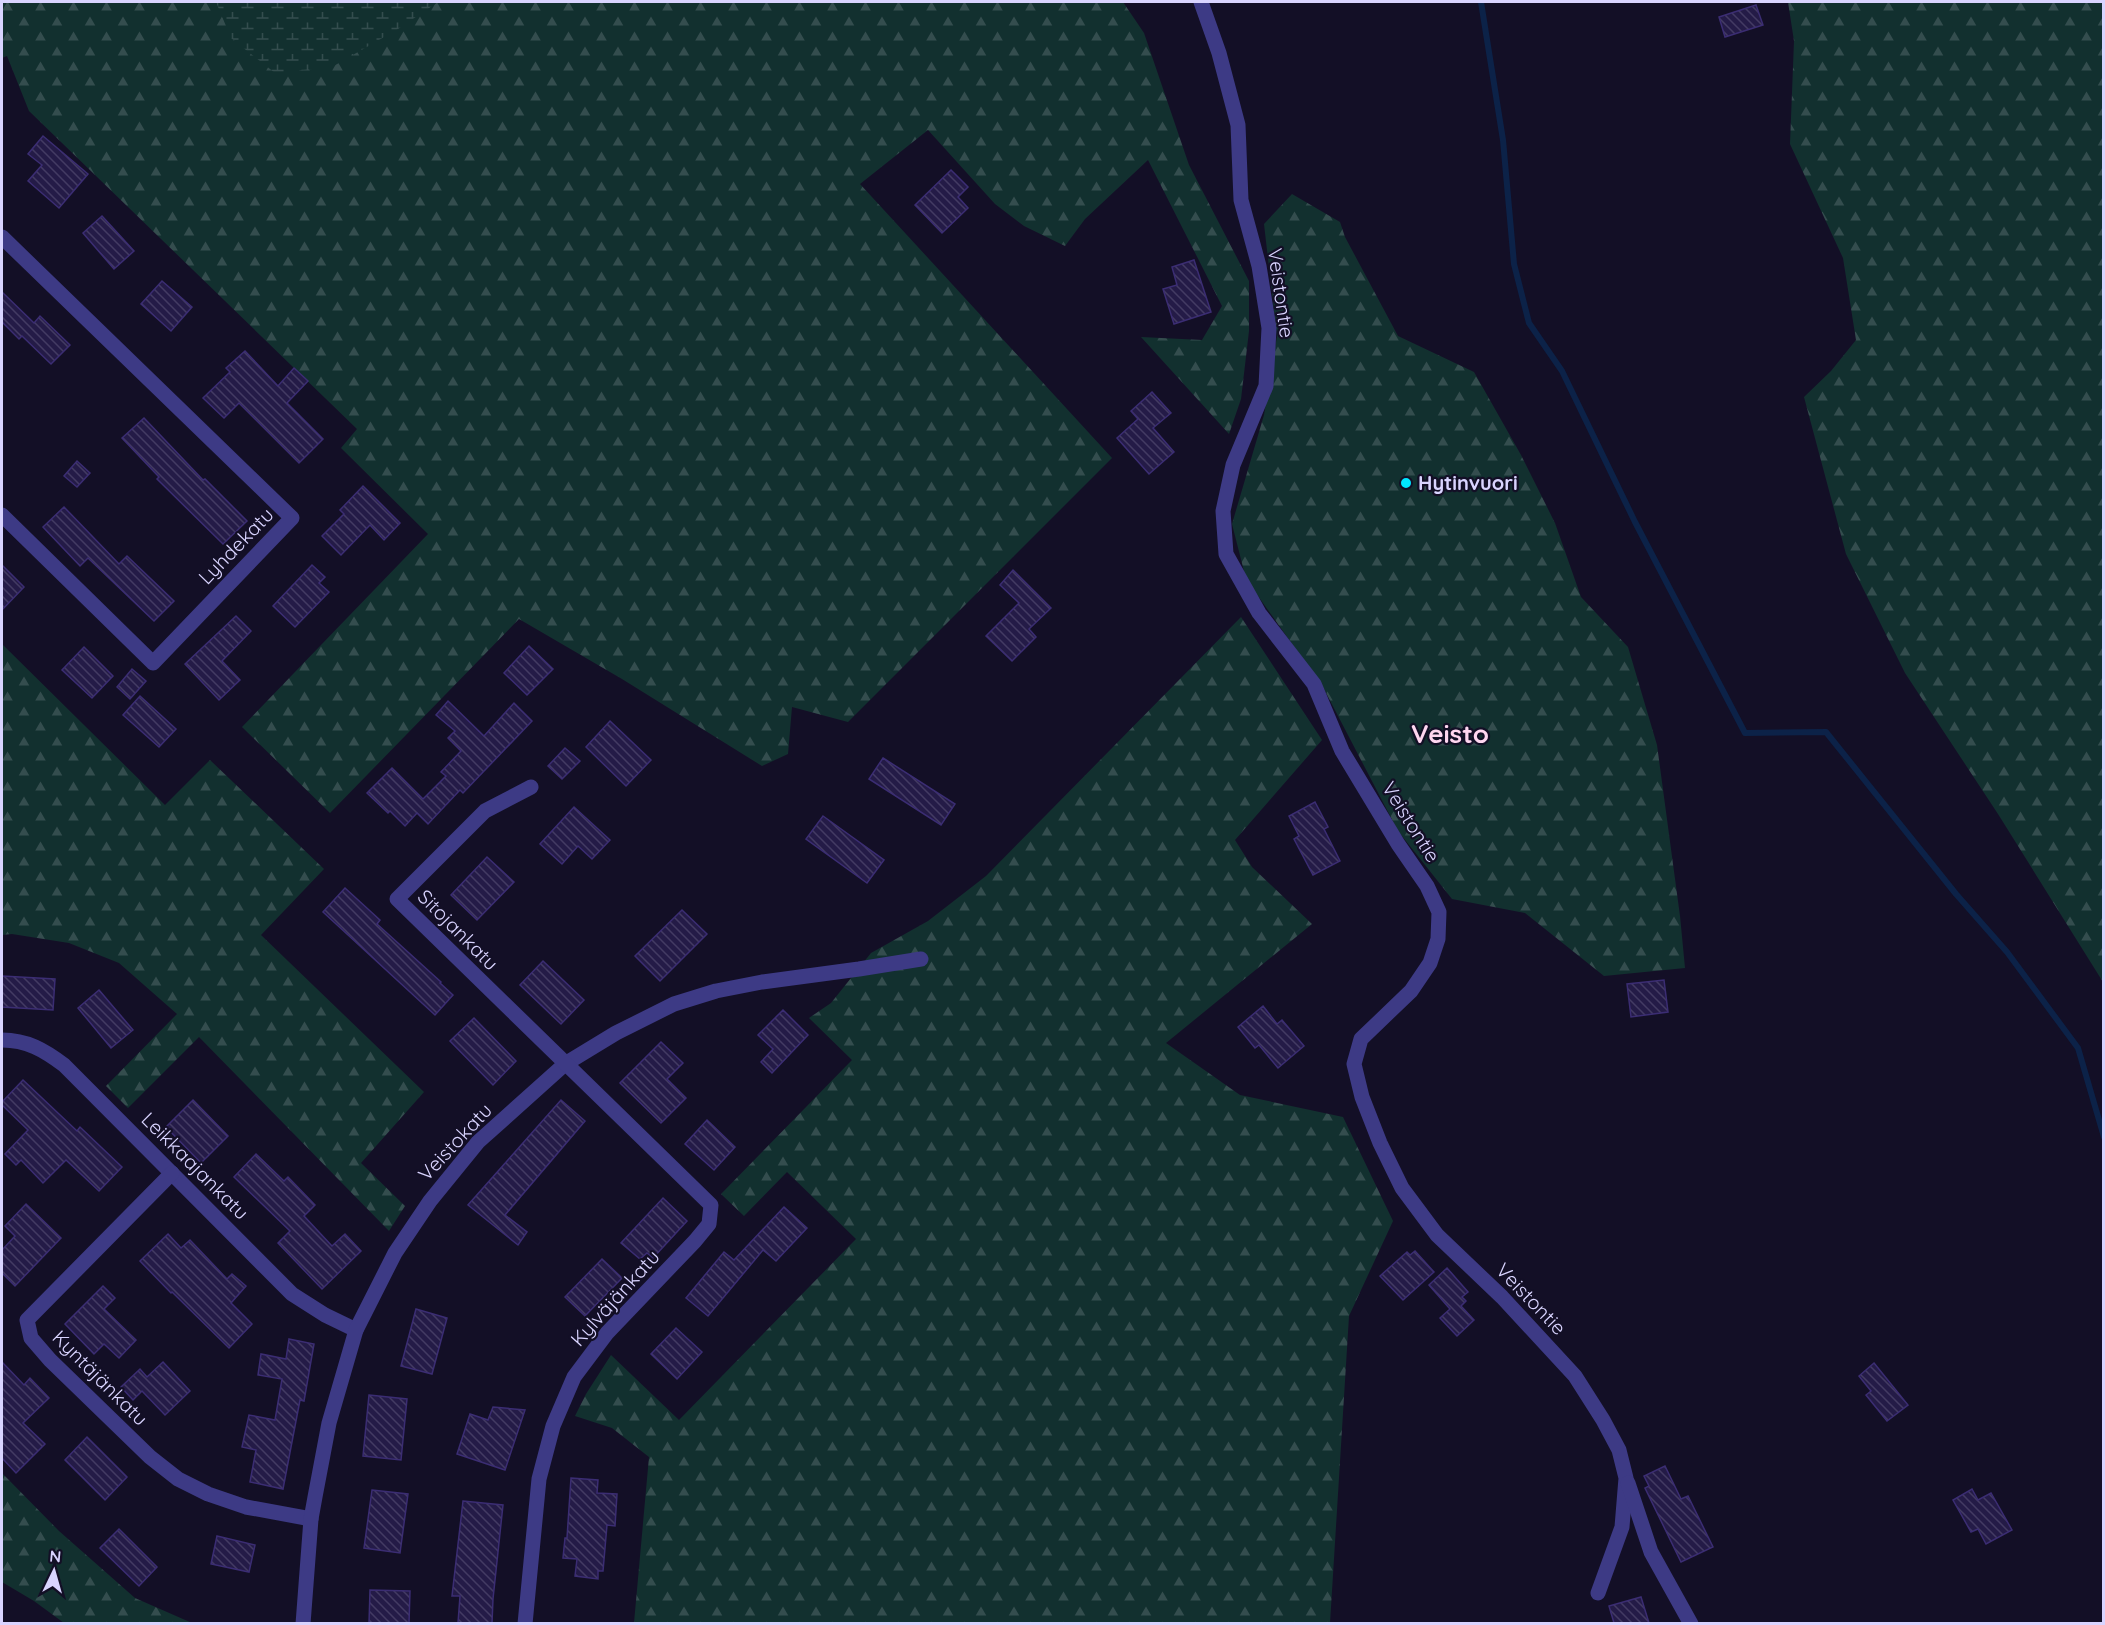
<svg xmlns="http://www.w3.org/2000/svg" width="2105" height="1625" viewBox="0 0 2105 1625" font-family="Quicksand,sans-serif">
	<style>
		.forest { fill: url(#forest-firs) }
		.wetland { fill: url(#wetland-marsh) }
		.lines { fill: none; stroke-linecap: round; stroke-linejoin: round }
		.stream { stroke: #0c2248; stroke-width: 6 }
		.building { fill: url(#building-back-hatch); stroke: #3b2d73; stroke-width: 1.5 }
		.minor { stroke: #3d3a85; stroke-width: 15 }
		.poi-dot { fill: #00e5ff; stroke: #130f26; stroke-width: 2 }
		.labels { text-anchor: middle; stroke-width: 4.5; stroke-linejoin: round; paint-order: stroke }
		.street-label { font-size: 20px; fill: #d9d4ff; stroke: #130f26 }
		.poi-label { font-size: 20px; font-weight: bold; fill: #d9d4ff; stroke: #130f26; text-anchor: start }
		.district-label { font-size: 26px; font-weight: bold; fill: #ffd6f0; stroke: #130f26 }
	</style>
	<defs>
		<pattern id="forest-firs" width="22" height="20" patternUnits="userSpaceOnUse" patternTransform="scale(1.5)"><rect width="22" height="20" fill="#12302f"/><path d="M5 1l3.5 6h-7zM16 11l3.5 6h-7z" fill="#344d4e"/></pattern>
		<pattern id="wetland-marsh" width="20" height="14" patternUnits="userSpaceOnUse" patternTransform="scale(1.5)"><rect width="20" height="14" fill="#12302f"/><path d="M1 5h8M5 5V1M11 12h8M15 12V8" fill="none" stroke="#344d4e"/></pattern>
		<pattern id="building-back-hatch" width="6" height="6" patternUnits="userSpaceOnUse" patternTransform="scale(1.5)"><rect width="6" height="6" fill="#241b47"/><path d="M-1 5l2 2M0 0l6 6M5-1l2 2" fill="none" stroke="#433b63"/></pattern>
	</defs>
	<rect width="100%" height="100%" fill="#130f26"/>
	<g class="forest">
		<polygon points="2,2 1123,2 1144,33 1189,165 1249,281 1249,331 1241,399 1229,434 1141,337 1202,340 1222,306 1148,160 1085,219 1065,246 1024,226 995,204 928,130 860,184 1112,458 848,722 792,707 788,754 762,766 622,679 519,619 330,813 242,727 428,534 341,448 357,429 29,111 7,56 2,58"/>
		<polygon points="1788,2 2103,2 2103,982 1998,814 1905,673 1846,554 1804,397 1831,371 1856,340 1843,258 1790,144 1794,41"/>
		<polygon points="1292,194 1340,222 1345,237 1398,336 1474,372 1521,455 1555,523 1581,597 1628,647 1657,745 1680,916 1685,968 1604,976 1525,913 1452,899 1398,831 1324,689 1246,579 1232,524 1264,415 1277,336 1264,224"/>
		<polygon points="1241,617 1322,740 1235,840 1252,867 1312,924 1166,1043 1240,1095 1343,1117 1393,1221 1349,1316 1330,1623 634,1623 649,1457 612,1428 575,1416 586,1394 611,1355 679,1420 856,1239 787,1172 744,1216 721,1194 852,1060 809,1018 831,1003 871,953 928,921 986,876"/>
		<polygon points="2,644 165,805 210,760 324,869 261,935 424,1092 361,1163 405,1206 389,1231 199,1037 128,1108 106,1086 177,1014 119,963 69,943 12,934 2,935"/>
		<polygon points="2,1473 59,1531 135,1598 192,1623 64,1623 34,1601 2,1582"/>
	</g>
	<polygon class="wetland" points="216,2 438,2 398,29 332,67 275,73 231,38"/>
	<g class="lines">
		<polyline class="stream" points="1481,2 1503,140 1514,264 1529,323 1562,371 1635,522 1745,733 1826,732 1956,894 2007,952 2078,1048 2104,1137"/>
	</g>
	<g class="building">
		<polygon points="1756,5 1763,25 1725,37 1719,17"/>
		<polygon points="43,136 88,174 59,208 28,181 42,165 28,154"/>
		<polygon points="951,170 968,187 958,197 968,208 942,233 915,205"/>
		<polygon points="102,216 134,251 114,269 83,233"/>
		<polygon points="1194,260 1211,312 1174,324 1163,289 1177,285 1172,267"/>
		<polygon points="162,281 192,307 171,331 141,304"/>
		<polygon points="2,292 34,323 40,316 70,345 51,364 22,336 19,339 2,322"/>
		<polygon points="245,351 278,386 294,368 308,381 287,403 323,439 299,463 239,403 224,418 203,398 230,372 226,368"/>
		<polygon points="1152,392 1171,413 1153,428 1174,452 1149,474 1117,438 1138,419 1131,411"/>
		<polygon points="144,418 203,480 205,479 247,521 223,544 157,479 159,477 122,438"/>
		<polygon points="77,461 90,473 77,487 64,476"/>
		<polygon points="363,486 400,523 384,540 370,525 341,555 322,536 344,514 340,510"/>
		<polygon points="64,507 119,564 127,556 174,601 154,621 88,558 80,566 43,527"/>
		<polygon points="2,565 24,587 2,610"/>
		<polygon points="312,565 325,577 319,583 329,592 295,627 273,606"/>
		<polygon points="1013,570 1051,608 1029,629 1036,637 1012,661 986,636 1019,603 1000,585"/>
		<polygon points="236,616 251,631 222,661 240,680 219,700 185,664"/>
		<polygon points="529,646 553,669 527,695 504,673"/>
		<polygon points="84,647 113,676 92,698 62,670"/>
		<polygon points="132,669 146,681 130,699 117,687"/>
		<polygon points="140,696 176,729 159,747 123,715"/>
		<polygon points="448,701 484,736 514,703 532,721 463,793 460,790 428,824 417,813 405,826 390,811 388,813 367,793 392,768 423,799 446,776 441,772 461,751 448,738 455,731 436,715"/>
		<polygon points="610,721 651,760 626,786 586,747"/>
		<polygon points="565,748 580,761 562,779 548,766"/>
		<polygon points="883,758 955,804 941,825 869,779"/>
		<polygon points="1315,802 1328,827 1324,829 1340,861 1313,875 1294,839 1299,836 1289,816"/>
		<polygon points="574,807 610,840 592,859 578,846 562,864 540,844"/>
		<polygon points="823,816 884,860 867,883 806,839"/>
		<polygon points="487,857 514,882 477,920 451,895"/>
		<polygon points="345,888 380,920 377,924 441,982 440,983 453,995 435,1015 323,912"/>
		<polygon points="682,910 707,934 660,981 635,956"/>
		<polygon points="543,961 584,1000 561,1024 520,985"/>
		<polygon points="2,976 55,979 53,1010 2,1007"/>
		<polygon points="1664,980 1668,1012 1631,1017 1627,984"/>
		<polygon points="99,990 133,1030 111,1048 78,1008"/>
		<polygon points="1263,1006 1277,1024 1282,1020 1304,1046 1278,1068 1259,1045 1255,1048 1238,1027"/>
		<polygon points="783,1010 808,1035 772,1073 761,1062 773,1049 758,1035"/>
		<polygon points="474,1018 516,1061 493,1085 450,1041"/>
		<polygon points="661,1042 683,1063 667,1079 686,1098 661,1123 620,1083"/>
		<polygon points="23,1080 77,1131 80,1127 122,1167 99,1191 66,1160 43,1183 21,1160 16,1165 5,1154 28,1130 2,1105 2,1102"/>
		<polygon points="193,1100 228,1136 201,1163 166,1127"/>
		<polygon points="561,1100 585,1121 505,1215 527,1232 518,1245 468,1205"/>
		<polygon points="707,1120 735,1147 714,1170 685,1144"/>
		<polygon points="256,1154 284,1181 288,1177 315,1205 304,1216 332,1246 345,1234 361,1251 322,1289 278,1243 290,1231 234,1177"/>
		<polygon points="663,1198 687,1221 653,1258 647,1253 640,1259 621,1243"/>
		<polygon points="26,1204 61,1238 15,1286 2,1273 2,1250 15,1236 5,1226"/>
		<polygon points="784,1207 807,1228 776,1261 763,1250 708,1316 686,1298 724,1252 734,1260"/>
		<polygon points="168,1234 181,1248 190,1240 227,1279 232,1274 246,1286 231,1303 252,1324 229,1348 172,1292 171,1293 140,1261"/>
		<polygon points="1415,1251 1434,1272 1403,1300 1380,1276 1407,1252 1410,1255"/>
		<polygon points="602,1259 622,1278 585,1316 565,1297"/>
		<polygon points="1447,1268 1468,1292 1462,1297 1466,1301 1461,1306 1474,1320 1457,1336 1440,1318 1450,1309 1429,1285"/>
		<polygon points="103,1286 115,1298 104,1309 136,1340 119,1358 104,1344 94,1354 65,1324"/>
		<polygon points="416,1309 447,1318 432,1374 401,1366"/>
		<polygon points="676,1328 702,1352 677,1379 651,1354"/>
		<polygon points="289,1339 314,1344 304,1401 300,1400 283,1489 250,1482 256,1450 242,1447 249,1415 275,1420 282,1379 258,1375 261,1354 286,1359"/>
		<polygon points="2,1362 24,1385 30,1378 49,1398 23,1423 45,1444 16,1473 2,1458"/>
		<polygon points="163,1362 190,1391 165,1415 142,1391 133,1400 121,1387 140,1369 147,1377"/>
		<polygon points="1874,1363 1908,1405 1887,1421 1866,1395 1871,1391 1859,1376"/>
		<polygon points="369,1395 407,1399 401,1460 363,1456"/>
		<polygon points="493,1407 525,1410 505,1470 457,1454 470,1414 488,1420"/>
		<polygon points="87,1437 127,1477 105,1500 65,1460"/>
		<polygon points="1665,1466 1681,1499 1688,1496 1713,1547 1681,1562 1645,1488 1649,1486 1644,1476"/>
		<polygon points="571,1478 598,1480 597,1493 617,1494 615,1526 607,1525 603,1571 598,1571 598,1579 575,1576 577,1559 563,1558 565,1538 567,1538"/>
		<polygon points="1972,1489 1978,1500 1991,1493 2012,1530 1986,1544 1978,1529 1971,1532 1953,1500"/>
		<polygon points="372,1490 408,1494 400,1553 364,1548"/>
		<polygon points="463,1501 503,1505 493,1599 492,1623 458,1623 460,1596 452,1596"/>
		<polygon points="119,1529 157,1567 139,1586 100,1548"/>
		<polygon points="217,1536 255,1545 249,1572 211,1564"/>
		<polygon points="370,1590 410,1591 409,1623 369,1623"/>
		<polygon points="1641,1597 1649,1623 1614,1623 1609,1606"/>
	</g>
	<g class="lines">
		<g class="minor">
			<polyline points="1201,2 1219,53 1238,125 1241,200 1259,266 1269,328 1266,386 1233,465 1223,511 1226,554 1259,613 1314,684 1342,751 1398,844 1427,886 1439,912 1438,939 1430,963 1411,991 1361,1039 1354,1064 1362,1097 1380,1143 1402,1188 1437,1235 1502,1297 1575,1376 1603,1420 1619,1450 1626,1478 1622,1527 1598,1593"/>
			<polyline points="2,237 292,518 153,663 2,515"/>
			<path d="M2 1040C27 1040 44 1050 64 1065L292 1294 325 1315 356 1330"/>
			<polyline points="172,1173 27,1320 31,1338 50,1360 150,1457 178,1479 208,1494 246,1507 311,1519"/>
			<polyline points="1628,1483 1651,1552 1691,1624"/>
			<polyline points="303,1624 311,1519 315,1497 329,1423 356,1330 395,1253 430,1201 478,1142 565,1064 616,1033 674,1004 716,991 762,982 859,969 921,959"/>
			<polyline points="525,1624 539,1479 553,1426 574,1377 607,1333 695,1241 709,1224 711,1205 397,899 485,811 531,787"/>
		</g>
	</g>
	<circle class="poi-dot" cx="1406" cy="483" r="6"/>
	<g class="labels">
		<g class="street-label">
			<text transform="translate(1281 293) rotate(82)" y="7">Veistontie</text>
			<text transform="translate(236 546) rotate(-46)" y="7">Lyhdekatu</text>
			<text transform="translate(1411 822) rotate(58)" y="7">Veistontie</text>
			<text transform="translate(458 930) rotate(45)" y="7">Sitojankatu</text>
			<text transform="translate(455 1142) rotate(-47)" y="7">Veistokatu</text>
			<text transform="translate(195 1166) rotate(45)" y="7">Leikkaajankatu</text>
			<text transform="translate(615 1298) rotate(-48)" y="7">Kylväjänkatu</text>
			<text transform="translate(1531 1299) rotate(46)" y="7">Veistontie</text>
			<text transform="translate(100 1378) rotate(45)" y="7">Kyntäjänkatu</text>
		</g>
		<g class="poi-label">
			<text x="1418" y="490">Hytinvuori</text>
		</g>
		<g class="district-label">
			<text x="1450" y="743">Veisto</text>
		</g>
	</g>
	<rect width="2105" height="1625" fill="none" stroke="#d9d4ff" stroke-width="6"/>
	<g transform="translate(54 1571) rotate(5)" stroke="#130f26" stroke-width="4.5" paint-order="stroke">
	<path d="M0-4.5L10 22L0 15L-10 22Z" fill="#d9d4ff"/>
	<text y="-9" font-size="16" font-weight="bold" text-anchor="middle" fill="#d9d4ff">N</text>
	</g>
</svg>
